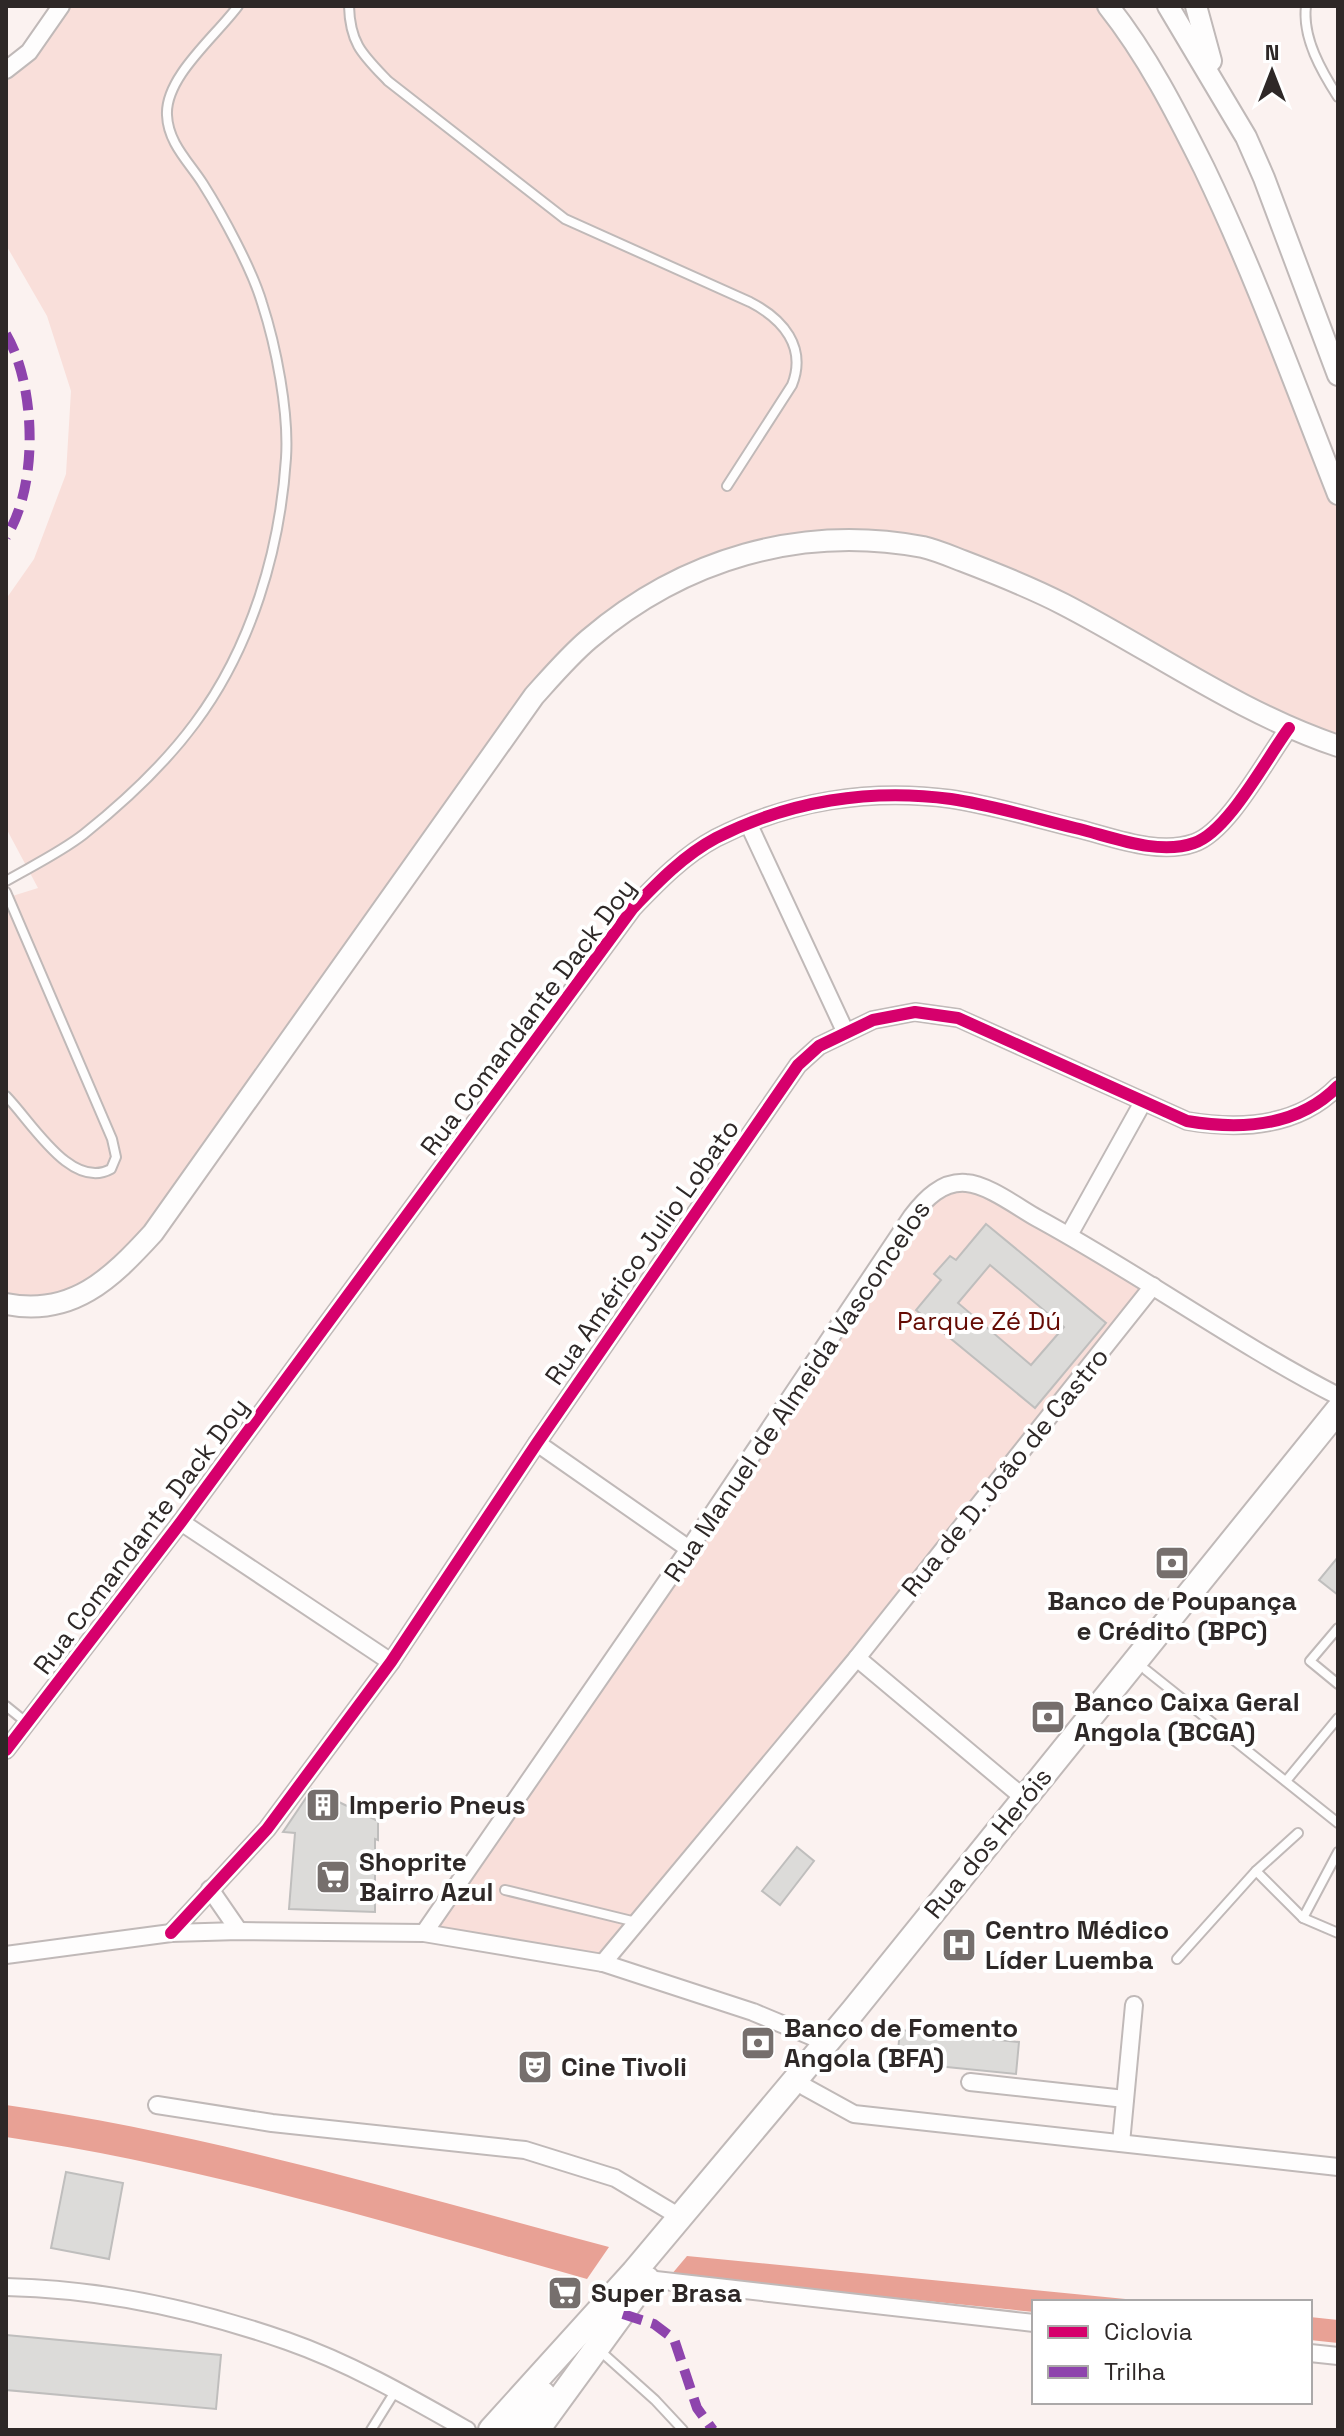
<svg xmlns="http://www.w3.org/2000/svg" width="1344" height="2436" viewBox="0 0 1344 2436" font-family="'Space Grotesk',sans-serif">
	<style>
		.green { fill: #f9dfda }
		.water { fill: #e8a195 }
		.building { fill: #dcdbd9; stroke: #bfbebd; stroke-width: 2; fill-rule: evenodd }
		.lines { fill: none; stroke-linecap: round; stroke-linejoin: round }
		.service-casing { stroke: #c0b9b8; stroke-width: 12 }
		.minor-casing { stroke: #c0b9b8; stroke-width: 20 }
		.tertiary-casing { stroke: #c0b9b8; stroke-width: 24 }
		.primary-casing { stroke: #c0b9b8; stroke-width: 28 }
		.service { stroke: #fefdfd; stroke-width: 8 }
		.minor { stroke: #fefdfd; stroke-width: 16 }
		.tertiary { stroke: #fefdfd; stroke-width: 20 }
		.primary { stroke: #fefdfd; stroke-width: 24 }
		.quiet { stroke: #8e44ad; stroke-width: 10; stroke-dasharray: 20 10; stroke-linecap: butt }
		.cycleway-casing { stroke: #fff; stroke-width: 17 }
		.cycleway { stroke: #d6006c; stroke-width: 12 }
		.labels { text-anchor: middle; stroke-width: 8; stroke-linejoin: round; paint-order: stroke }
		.street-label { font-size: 26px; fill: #2e2827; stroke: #fff }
		.park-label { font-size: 26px; fill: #650b04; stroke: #fff }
		.poi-label { font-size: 26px; font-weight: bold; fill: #2e2827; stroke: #fff; text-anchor: start }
	</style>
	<rect width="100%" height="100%" fill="#fbf2f0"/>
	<g class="green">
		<polygon points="61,6 1108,6 1179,117 1338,494 1338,745 1006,577 848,539 704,568 562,665 153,1233 95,1287 6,1304 6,898 38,888 6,828 6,599 34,559 66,474 71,391 47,316 6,245 6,69"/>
		<polygon points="963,1182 1153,1286 603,1963 424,1933 912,1216"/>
	</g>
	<g class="water">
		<path d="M6 2105C210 2134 410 2194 609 2247L587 2279C395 2225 203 2166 6 2137Z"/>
		<polygon points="687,2256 1156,2302 1034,2302 1034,2312 671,2275"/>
		<polygon points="1310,2317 1338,2320 1338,2343 1310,2340"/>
	</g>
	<g class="building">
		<path d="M986 1224 1106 1323 1035 1408 916 1310 941 1280 934 1274 950 1256 956 1260ZM990 1265 1064 1327 1031 1365 958 1303Z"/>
		<polygon points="1338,1557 1338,1595 1319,1580"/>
		<polygon points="312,1789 378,1821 378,1840 375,1839 375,1912 289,1909 295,1833 283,1832"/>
		<polygon points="797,1847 814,1861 780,1905 762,1891"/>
		<polygon points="900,2030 1019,2042 1016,2074 897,2062"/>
		<polygon points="66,2172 123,2183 109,2259 51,2248"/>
		<polygon points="6,2335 221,2355 216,2409 6,2390"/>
	</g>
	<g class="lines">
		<g class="service-casing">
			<g id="service">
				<path d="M349 6C350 44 363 55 388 81L565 219 750 302C783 319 807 347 792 385L727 486"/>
				<path d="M1306 6C1302 38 1322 72 1338 97"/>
				<path d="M6 881C32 866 61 852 84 834 124 802 164 765 195 723 251 648 280 551 286 458 289 412 276 346 262 303 252 269 222 214 203 184 189 162 168 143 167 115 165 77 216 36 238 6"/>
				<path d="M6 892 112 1139 116 1157 111 1169C71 1191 31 1121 6 1096"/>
				<polyline points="1338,1628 1310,1661 1338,1684"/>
				<polyline points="1146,1670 1338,1823"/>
				<polyline points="6,1706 27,1723"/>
				<polyline points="1286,1781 1338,1718"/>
				<polyline points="1256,1871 1303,1918 1338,1933"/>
				<polyline points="505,1890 636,1922"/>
				<polyline points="1303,1918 1338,1852"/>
				<polyline points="1177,1959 1256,1871 1298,1833"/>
				<polyline points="598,2349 655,2400 683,2430"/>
				<polyline points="371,2430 396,2390"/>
			</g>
		</g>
		<g class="minor-casing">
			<g id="minor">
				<polyline points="6,70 29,52 61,6"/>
				<polyline points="749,825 845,1031"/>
				<polyline points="1069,1235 1143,1102"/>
				<polyline points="537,1443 689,1549"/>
				<polyline points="181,1522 391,1662"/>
				<polyline points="857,1658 1024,1798"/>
				<path d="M6 1750 181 1522 633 908C658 882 684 855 716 838 789 801 870 788 951 799 992 805 1034 818 1075 828 1110 836 1157 856 1194 843 1228 832 1266 759 1289 728"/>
				<polyline points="210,1889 239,1931"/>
				<path d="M171 1933 267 1829 391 1662 537 1443 798 1065 819 1046 873 1020 915 1012 958 1018 1187 1121C1240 1130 1298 1127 1338 1086"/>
				<path d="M424 1933 689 1549 912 1216C925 1199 942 1181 966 1183 987 1184 1019 1208 1037 1218 1140 1274 1235 1343 1338 1396"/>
				<polyline points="6,1955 171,1933 239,1931 424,1933 603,1963 753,2012 825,2042"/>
				<polyline points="603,1963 857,1658 1153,1286"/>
				<polyline points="970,2082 1125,2099"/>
				<polyline points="805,2087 854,2114 1338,2167"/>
				<polyline points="157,2105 272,2123 525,2150 615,2178 680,2217"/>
				<polyline points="1121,2143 1134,2005"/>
				<polyline points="647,2279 1034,2323"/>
				<path d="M6 2287C100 2289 198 2310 287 2341 350 2363 409 2397 467 2430"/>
				<polyline points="1310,2353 1338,2356"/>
			</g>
		</g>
		<g class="tertiary-casing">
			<g id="tertiary">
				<path d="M1108 6C1147 55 1176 112 1204 168 1255 274 1295 385 1338 494"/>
				<polyline points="1168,6 1246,137 1264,178 1338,375"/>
				<polyline points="1196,6 1211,61"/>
				<path d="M6 1304C72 1317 111 1279 153 1233L534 696C552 676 569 656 589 639 683 559 801 524 923 547 936 550 950 556 963 561 997 574 1030 587 1063 604 1154 651 1240 713 1338 746"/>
			</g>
		</g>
		<g class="primary-casing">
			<g id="primary">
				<polyline points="491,2430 634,2272 853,2011 1338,1410"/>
				<polyline points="515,2430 543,2394"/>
				<polyline points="537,2430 647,2279"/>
			</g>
		</g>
		<use href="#service" class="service"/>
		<use href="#minor" class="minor"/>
		<use href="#tertiary" class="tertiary"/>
		<use href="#primary" class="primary"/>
		<g class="quiet">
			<path d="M6 334C36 385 39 486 6 537"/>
			<polyline points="623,2314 654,2324 674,2339 697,2408 713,2430"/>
		</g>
		<g class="cycleway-casing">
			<g id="cycleway">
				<path d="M6 1750 181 1522 633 908C658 882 684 855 716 838 789 801 870 788 951 799 992 805 1034 818 1075 828 1110 836 1157 856 1194 843 1228 832 1266 759 1289 728"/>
				<path d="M171 1933 267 1829 391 1662 537 1443 798 1065 819 1046 873 1020 915 1012 958 1018 1187 1121C1240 1130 1298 1127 1338 1086"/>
			</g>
		</g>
		<use href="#cycleway" class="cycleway"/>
	</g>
	<defs>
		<g id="bank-square" transform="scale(1.8)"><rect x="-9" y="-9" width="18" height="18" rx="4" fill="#766f6d" stroke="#fff"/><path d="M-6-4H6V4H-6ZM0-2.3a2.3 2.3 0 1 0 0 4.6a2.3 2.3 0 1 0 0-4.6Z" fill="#fff"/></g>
		<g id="building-square" transform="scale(1.8)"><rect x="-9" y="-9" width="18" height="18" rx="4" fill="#766f6d" stroke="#fff"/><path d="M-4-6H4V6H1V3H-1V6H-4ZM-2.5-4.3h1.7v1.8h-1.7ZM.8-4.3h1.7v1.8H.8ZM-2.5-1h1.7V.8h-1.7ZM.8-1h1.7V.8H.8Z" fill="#fff"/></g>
		<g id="supermarket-square" transform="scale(1.8)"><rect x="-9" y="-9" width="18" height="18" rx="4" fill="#766f6d" stroke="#fff"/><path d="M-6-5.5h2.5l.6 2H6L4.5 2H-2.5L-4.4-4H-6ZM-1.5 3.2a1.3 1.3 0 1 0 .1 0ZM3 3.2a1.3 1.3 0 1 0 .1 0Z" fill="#fff"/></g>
		<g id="hospital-square" transform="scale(1.8)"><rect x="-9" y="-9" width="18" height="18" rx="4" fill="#766f6d" stroke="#fff"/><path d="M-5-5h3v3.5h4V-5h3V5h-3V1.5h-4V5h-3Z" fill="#fff"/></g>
		<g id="theatre-square" transform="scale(1.8)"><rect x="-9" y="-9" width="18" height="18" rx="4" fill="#766f6d" stroke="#fff"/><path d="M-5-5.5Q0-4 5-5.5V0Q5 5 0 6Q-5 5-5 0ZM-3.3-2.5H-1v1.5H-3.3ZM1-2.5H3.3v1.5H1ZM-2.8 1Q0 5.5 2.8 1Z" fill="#fff"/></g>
	</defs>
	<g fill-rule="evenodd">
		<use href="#bank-square" x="1172" y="1563"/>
		<use href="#bank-square" x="1048" y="1717"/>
		<use href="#building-square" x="323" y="1805"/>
		<use href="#supermarket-square" x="333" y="1877"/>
		<use href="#hospital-square" x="959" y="1945"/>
		<use href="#bank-square" x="758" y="2043"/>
		<use href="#theatre-square" x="535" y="2067"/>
		<use href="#supermarket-square" x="565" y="2293"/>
	</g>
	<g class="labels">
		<g class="street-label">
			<text transform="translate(528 1017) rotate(-53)" y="9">Rua Comandante Dack Doy</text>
			<text transform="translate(642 1252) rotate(-55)" y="9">Rua Américo Julio Lobato</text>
			<text transform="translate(797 1391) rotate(-56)" y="9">Rua Manuel de Almeida Vasconcelos</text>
			<text transform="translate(1005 1472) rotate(-51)" y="9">Rua de D. João de Castro</text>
			<text transform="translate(141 1536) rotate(-53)" y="9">Rua Comandante Dack Doy</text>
			<text transform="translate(988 1843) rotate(-51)" y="9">Rua dos Heróis</text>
		</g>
		<g class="park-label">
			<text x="979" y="1330">Parque Zé Dú</text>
		</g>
		<g class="poi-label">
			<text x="1172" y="1610" text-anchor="middle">Banco de Poupança<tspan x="1172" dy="30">e Crédito (BPC)</tspan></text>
			<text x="1074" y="1711">Banco Caixa Geral<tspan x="1074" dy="30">Angola (BCGA)</tspan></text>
			<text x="349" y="1814">Imperio Pneus</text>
			<text x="359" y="1871">Shoprite<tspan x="359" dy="30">Bairro Azul</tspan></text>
			<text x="985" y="1939">Centro Médico<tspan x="985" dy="30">Líder Luemba</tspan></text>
			<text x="784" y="2037">Banco de Fomento<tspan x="784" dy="30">Angola (BFA)</tspan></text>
			<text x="561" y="2076">Cine Tivoli</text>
			<text x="591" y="2302">Super Brasa</text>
		</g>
	</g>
	<rect width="1344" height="2436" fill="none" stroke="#2e2827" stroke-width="16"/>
	<rect x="1032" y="2300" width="280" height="104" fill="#ffffff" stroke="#aba9a9" stroke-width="2"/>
	<rect x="1048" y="2326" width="40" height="12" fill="#d6006c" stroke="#aba9a9" stroke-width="2"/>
	<text x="1104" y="2340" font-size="24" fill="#2e2827">Ciclovia</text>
	<rect x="1048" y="2366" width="40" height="12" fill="#8e44ad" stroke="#aba9a9" stroke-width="2"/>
	<text x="1104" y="2380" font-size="24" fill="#2e2827">Trilha</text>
	<g transform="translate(1272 72)" stroke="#ffffff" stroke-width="6" paint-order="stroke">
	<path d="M0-6L14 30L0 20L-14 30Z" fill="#2e2827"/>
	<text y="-12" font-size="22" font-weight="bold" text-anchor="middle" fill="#2e2827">N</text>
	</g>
</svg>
